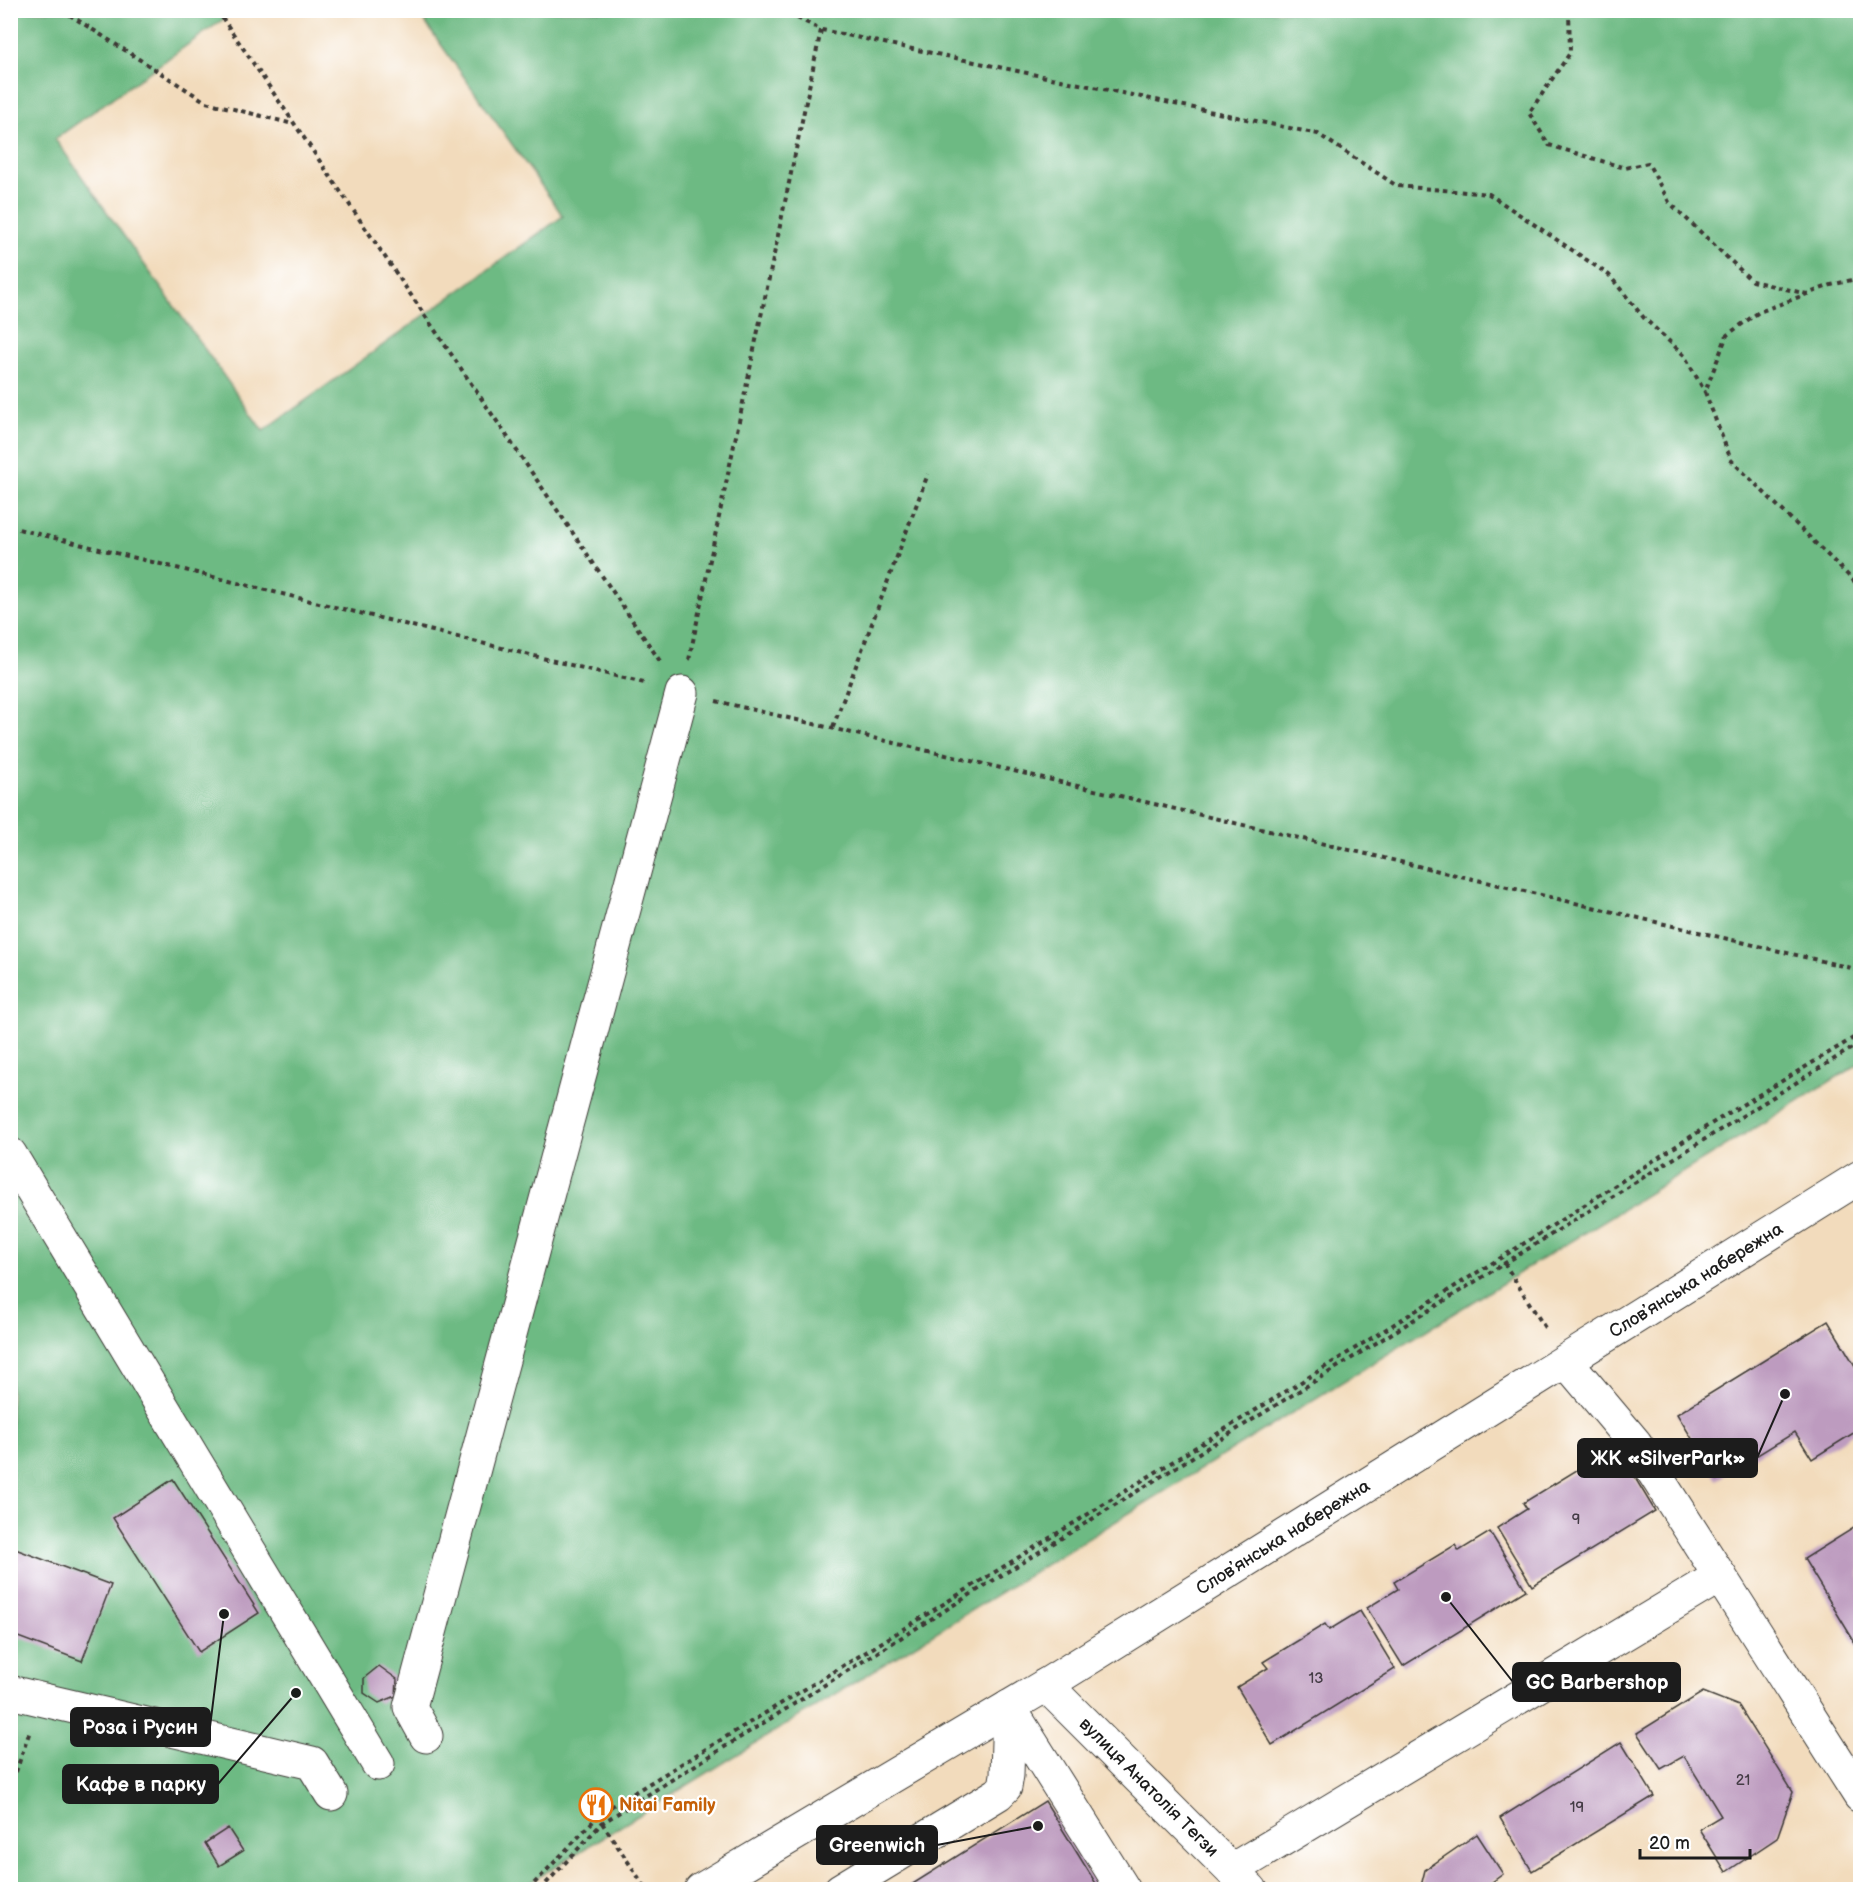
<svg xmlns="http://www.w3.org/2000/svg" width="1871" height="1900" viewBox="0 0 1871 1900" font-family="'Balsamiq Sans',sans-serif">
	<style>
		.forest { fill: #6dba83; stroke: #446b50; stroke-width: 1.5 }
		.building { fill: #bd9bbf }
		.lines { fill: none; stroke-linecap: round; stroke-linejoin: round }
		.minor-casing { stroke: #3c3934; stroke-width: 35 }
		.path { stroke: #3c3934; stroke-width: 4; stroke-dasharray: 4.5 4.5; stroke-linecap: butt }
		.minor { stroke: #fff; stroke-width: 33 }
		.labels { text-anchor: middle; stroke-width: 4.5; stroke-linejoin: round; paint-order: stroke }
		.number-label { font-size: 15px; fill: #443c45 }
		.street-label { font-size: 18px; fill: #1c1c1c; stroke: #fff }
		.food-label { font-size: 18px; font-weight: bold; fill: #c56008; stroke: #fff; text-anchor: start }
		.leader { fill: none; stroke: #1c1c1c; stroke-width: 2 }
		.callout-dot { fill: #1c1c1c; stroke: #fff; stroke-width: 2 }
		.callout { fill: #1c1c1c; stroke: #1c1c1c; stroke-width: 2 }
		.callout-label { font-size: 20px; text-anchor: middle; font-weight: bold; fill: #fff }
	</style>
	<rect width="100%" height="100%" fill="#fff"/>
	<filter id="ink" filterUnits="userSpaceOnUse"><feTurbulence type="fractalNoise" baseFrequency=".0167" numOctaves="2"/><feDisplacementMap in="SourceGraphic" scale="12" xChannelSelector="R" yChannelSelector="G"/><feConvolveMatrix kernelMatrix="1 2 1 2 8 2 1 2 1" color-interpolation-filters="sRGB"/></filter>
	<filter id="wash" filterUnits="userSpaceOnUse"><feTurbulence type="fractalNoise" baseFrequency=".008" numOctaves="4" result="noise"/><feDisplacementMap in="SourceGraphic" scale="24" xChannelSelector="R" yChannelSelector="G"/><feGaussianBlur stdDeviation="1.35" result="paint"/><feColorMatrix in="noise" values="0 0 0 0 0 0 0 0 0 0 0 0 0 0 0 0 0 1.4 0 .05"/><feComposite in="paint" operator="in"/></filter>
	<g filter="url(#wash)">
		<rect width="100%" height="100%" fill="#f2dbbc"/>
		<polygon class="forest" points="11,11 235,11 55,139 263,431 563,216 417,11 1860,11 1860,1063 519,1889 11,1890"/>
		<g id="blocks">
			<g class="building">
				<polygon points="1828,1321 1860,1374 1860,1429 1812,1459 1795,1432 1717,1480 1677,1414"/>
				<polygon points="1620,1453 1655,1511 1532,1586 1497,1528 1527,1509 1523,1503 1585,1465 1589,1471"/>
				<polygon points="173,1479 259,1613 199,1652 113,1518"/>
				<polygon points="1860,1524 1860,1651 1804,1559"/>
				<polygon points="1490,1532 1526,1590 1403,1666 1367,1608 1398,1589 1394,1582 1455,1545 1459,1551"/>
				<polygon points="10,1547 111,1585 82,1661 10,1634"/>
				<polygon points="1360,1611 1395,1669 1272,1745 1237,1687 1268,1668 1263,1662 1325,1624 1329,1630"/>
				<polygon points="379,1666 397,1679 396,1696 379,1703 364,1693 364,1678"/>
				<polygon points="1703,1692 1739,1706 1793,1792 1777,1838 1726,1872 1699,1829 1721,1816 1684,1756 1661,1769 1637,1733"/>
				<polygon points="1621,1742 1654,1796 1532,1871 1500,1818"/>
				<polygon points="1045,1801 1100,1890 903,1890"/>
				<polygon points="228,1828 243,1851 219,1866 205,1843"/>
				<polygon points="1477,1834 1503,1874 1488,1885 1490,1890 1420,1890 1425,1870"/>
			</g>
		</g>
	</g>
	<g filter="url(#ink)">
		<use href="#blocks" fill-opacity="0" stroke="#3c3934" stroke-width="1.5"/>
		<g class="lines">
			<g class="minor-casing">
				<g id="minor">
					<polyline points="10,1154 378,1764"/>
					<polyline points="1566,1361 1635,1443 1860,1796"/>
					<polyline points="1046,1685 1251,1890"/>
					<polyline points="10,1692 312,1763 331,1794"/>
					<polyline points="1009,1707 1124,1890"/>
					<polyline points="426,1736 410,1707 682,693"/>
					<polyline points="1232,1870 1720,1576"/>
					<polyline points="701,1890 1046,1685 1860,1177"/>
					<polyline points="840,1890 998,1794 1005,1787 1007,1775 1009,1707"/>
				</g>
			</g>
			<g class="path">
				<polyline points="62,10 206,102 293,124"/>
				<polyline points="217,10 662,664"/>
				<polyline points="781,10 822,30 1318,134 1397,186 1489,194 1609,275 1644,318 1684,355 1705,392"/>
				<polyline points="1569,10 1570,53 1529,113 1549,145 1625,168 1648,163 1669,202 1752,281 1807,294"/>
				<polyline points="1860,278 1831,285 1759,312 1727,335 1705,392 1731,460 1860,587"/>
				<polyline points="10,527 648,684"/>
				<polyline points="689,660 821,30"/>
				<polyline points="716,701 1860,970"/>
				<polyline points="833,727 928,474"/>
				<polyline points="1504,1263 1547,1331"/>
				<polyline points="10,1789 30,1731"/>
				<polyline points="602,1823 647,1890"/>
				<polyline points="528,1890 602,1812 871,1649 1544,1231 1709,1125 1860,1034"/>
				<polyline points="540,1890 602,1823 1860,1043"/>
			</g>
			<use href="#minor" class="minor"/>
		</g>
	</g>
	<defs>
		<g id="restaurant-ring" transform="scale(1.725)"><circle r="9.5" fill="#fff" stroke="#e8710a" stroke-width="1.5"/><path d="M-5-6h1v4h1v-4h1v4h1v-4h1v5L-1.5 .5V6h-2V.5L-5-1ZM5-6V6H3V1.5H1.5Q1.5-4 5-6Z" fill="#e8710a"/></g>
	</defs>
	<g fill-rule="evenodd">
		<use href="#restaurant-ring" x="596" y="1805"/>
	</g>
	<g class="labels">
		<g class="number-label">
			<text x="1576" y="1524">9</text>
			<text x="1316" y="1683">13</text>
			<text x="1743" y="1785">21</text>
			<text x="1577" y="1812">19</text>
		</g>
		<g class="street-label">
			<text transform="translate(1696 1280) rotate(-32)" y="6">Словʼянська набережна</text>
			<text transform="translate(1283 1537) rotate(-32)" y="6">Словʼянська набережна</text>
			<text transform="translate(1149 1787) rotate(45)" y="6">вулиця Анатолія Тегзи</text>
		</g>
		<g class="food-label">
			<text x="619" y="1811">Nitai Family</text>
		</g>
	</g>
	<path class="leader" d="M1785 1394L1757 1458M1446 1597L1513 1682M224 1614L210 1727M296 1693L218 1784M1038 1826L937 1845"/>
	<g class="callout-dot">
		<circle cx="1785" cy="1394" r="6"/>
		<circle cx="1446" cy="1597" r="6"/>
		<circle cx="224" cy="1614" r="6"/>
		<circle cx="296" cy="1693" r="6"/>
		<circle cx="1038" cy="1826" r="6"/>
	</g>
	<g class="callout">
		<rect x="1578" y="1439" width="179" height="38" rx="6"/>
		<rect x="1513" y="1663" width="167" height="38" rx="6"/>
		<rect x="71" y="1708" width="139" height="38" rx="6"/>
		<rect x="63" y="1765" width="155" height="38" rx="6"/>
		<rect x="817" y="1826" width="120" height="38" rx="6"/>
	</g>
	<g class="callout-label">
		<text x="1668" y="1465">ЖК «SilverPark»</text>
		<text x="1597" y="1689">GC Barbershop</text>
		<text x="140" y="1734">Роза і Русин</text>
		<text x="141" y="1791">Кафе в парку</text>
		<text x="877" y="1852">Greenwich</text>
	</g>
	<rect width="1871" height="1900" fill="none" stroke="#fff" stroke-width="36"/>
	<path d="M1640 1849v9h110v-9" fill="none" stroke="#1c1c1c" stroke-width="3"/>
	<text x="1649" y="1849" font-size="18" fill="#1c1c1c" stroke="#ffffff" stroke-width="4.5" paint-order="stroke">20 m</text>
</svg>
